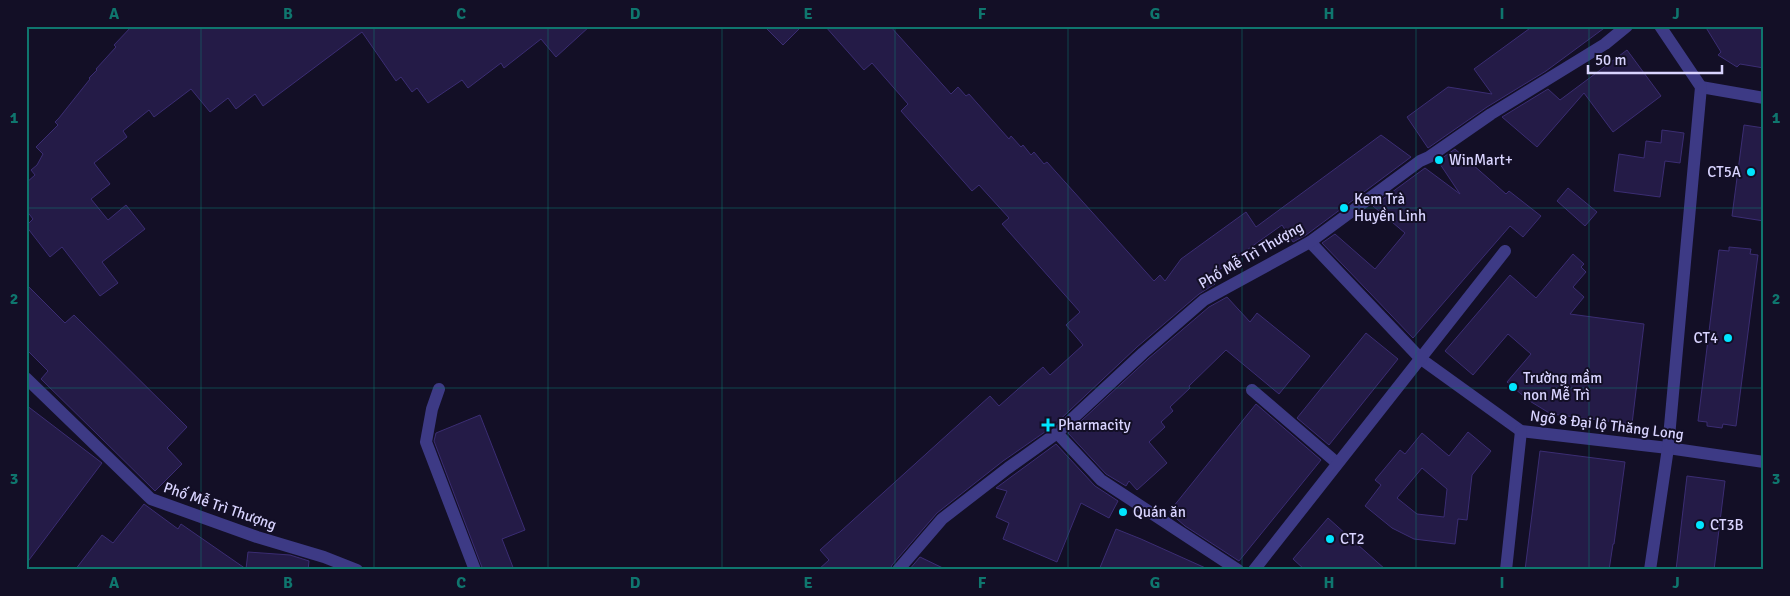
<svg xmlns="http://www.w3.org/2000/svg" width="1790" height="596" viewBox="0 0 1790 596" font-family="Signika,sans-serif">
	<style>
		.building { fill: #241b47; stroke: #3b2d73; fill-rule: evenodd }
		.lines { fill: none; stroke-linecap: round; stroke-linejoin: round }
		.street { stroke: #3d3a85; stroke-width: 12 }
		.grid { fill: none; stroke: #0f766e; stroke-width: 1; stroke-opacity: 0.55 }
		.poi-dot { fill: #00e5ff; stroke: #130f26; stroke-width: 2 }
		.labels { text-anchor: middle; stroke-width: 4; stroke-linejoin: round; paint-order: stroke }
		.poi-label { font-size: 15px; fill: #d9d4ff; stroke: #130f26; text-anchor: start }
		.street-label { font-size: 15px; fill: #d9d4ff; stroke: #130f26 }
		.neatline { fill: none; stroke: #0f766e; stroke-width: 2 }
		.grid-label { font-size: 16px; text-anchor: middle; font-weight: bold; fill: #0f766e }
	</style>
	<rect width="100%" height="100%" fill="#130f26"/>
	<g class="building">
		<polygon points="132,26 590,26 556,57 541,39 504,68 501,63 468,88 462,80 428,103 417,88 412,92 401,77 396,81 362,32 263,106 255,94 236,109 228,98 210,112 191,89 154,117 149,110 123,131 127,137 94,163 110,184 91,199 108,220 126,205 145,229 102,262 118,283 100,296 62,247 50,257 26,226 33,219 26,210 26,183 35,175 31,170 37,165 43,154 36,147 58,125 55,122 59,118 90,79 89,78 97,70 96,69 116,47 114,45"/>
		<polygon points="764,26 802,26 783,45"/>
		<polygon points="825,26 890,26 951,94 958,87 966,96 969,94 1009,139 1011,136 1021,147 1023,145 1031,155 1034,152 1044,164 1047,162 1154,281 1160,275 1165,281 1181,259 1246,212 1256,227 1381,135 1411,157 1306,235 1293,242 1282,225 1209,277 1215,284 1199,294 1137,347 1052,427 1003,461 937,513 892,565 890,570 818,570 829,560 820,550 990,396 999,406 1043,367 1050,375 1083,345 1066,325 1080,312 1002,224 1009,218 979,185 972,191 901,111 908,104 872,63 864,70"/>
		<polygon points="1533,26 1607,26 1546,71 1487,107 1428,148 1407,117 1448,87 1492,94 1474,69"/>
		<polygon points="1705,26 1764,26 1764,68 1740,64 1737,67 1718,55 1721,52"/>
		<polygon points="1627,50 1661,96 1613,132 1584,93 1537,147 1502,117 1548,89 1560,100"/>
		<polygon points="1744,125 1764,128 1764,221 1732,216"/>
		<polygon points="1662,130 1684,133 1680,163 1665,161 1660,197 1614,191 1619,154 1644,158 1646,141 1661,143"/>
		<polygon points="1455,149 1506,194 1509,191 1541,216 1523,237 1510,226 1413,338 1322,243 1335,234 1375,269 1405,233 1373,206 1425,168 1460,194 1438,161"/>
		<polygon points="1568,188 1597,212 1585,226 1557,201"/>
		<polygon points="1729,247 1751,249 1750,254 1758,255 1736,426 1723,424 1722,428 1707,426 1707,422 1698,421 1719,250 1729,251"/>
		<polygon points="1573,254 1584,264 1581,267 1586,272 1573,287 1584,297 1570,314 1644,324 1632,424 1551,414 1528,400 1507,382 1531,354 1508,334 1473,375 1445,351 1510,275 1536,298"/>
		<polygon points="26,284 65,323 74,315 187,427 167,448 182,464 155,491 41,379 48,371 26,349"/>
		<polygon points="1227,297 1250,322 1257,313 1310,356 1279,394 1226,350 1189,386 1190,388 1170,407 1173,411 1161,422 1165,427 1149,442 1167,463 1137,490 1129,481 1126,486 1106,474 1068,433 1148,359 1209,307"/>
		<polygon points="1366,333 1398,359 1329,445 1297,418"/>
		<polygon points="1256,404 1321,460 1239,561 1185,526 1169,512"/>
		<polygon points="26,405 102,463 26,564"/>
		<polygon points="480,415 525,530 502,539 514,570 483,570 434,441 436,433"/>
		<path d="M1468 432 1491 451 1472 475 1467 520 1458 519 1455 544 1414 539 1392 528 1365 506 1381 485 1375 480 1400 450 1405 454 1422 433 1449 456ZM1422 468 1447 489 1444 517 1417 514 1397 498Z"/>
		<polygon points="1056,444 1095,486 1118,501 1109,518 1081,503 1057,562 1003,539 1009,523 996,517 1007,491 996,488"/>
		<polygon points="1540,451 1625,462 1614,544 1613,544 1609,570 1525,570"/>
		<polygon points="1687,476 1725,481 1714,570 1676,570"/>
		<polygon points="144,504 178,529 181,524 246,569 248,552 290,555 309,561 308,570 75,570 102,535 113,543"/>
		<polygon points="1328,518 1386,570 1305,570 1293,559"/>
		<polygon points="1116,529 1141,539 1210,570 1099,570"/>
		<polygon points="920,557 947,570 909,570"/>
	</g>
	<g class="lines">
		<g class="street">
			<polyline points="1701,87 1764,98"/>
			<polyline points="1310,242 1421,359 1521,431 1668,448 1764,462"/>
			<polyline points="26,378 151,499 257,537 324,557 357,570"/>
			<polyline points="439,389 432,409 426,442 475,570"/>
			<polyline points="1252,390 1337,463"/>
			<polyline points="1057,433 1101,480 1238,570"/>
			<polyline points="898,570 942,519 1008,468 1057,433 1143,353 1204,300 1310,242 1420,161 1429,157 1491,114 1605,44 1627,26"/>
			<polyline points="1254,570 1505,251"/>
			<polyline points="1506,570 1521,431"/>
			<polyline points="1650,570 1668,448 1701,87 1660,26"/>
		</g>
	</g>
	<path class="grid" d="M201 26V570M374 26V570M548 26V570M722 26V570M895 26V570M1068 26V570M1242 26V570M1416 26V570M1589 26V570M26 208H1764M26 388H1764"/>
	<g class="poi-dot">
		<circle cx="1439" cy="160" r="5"/>
		<circle cx="1751" cy="172" r="5"/>
		<circle cx="1344" cy="208" r="5"/>
		<circle cx="1728" cy="338" r="5"/>
		<circle cx="1513" cy="387" r="5"/>
		<path d="M1045.5 417.5h5v5h5v5h-5v5h-5v-5h-5v-5h5z"/>
		<circle cx="1123" cy="512" r="5"/>
		<circle cx="1700" cy="525" r="5"/>
		<circle cx="1330" cy="539" r="5"/>
	</g>
	<g class="labels">
		<g class="poi-label">
			<text x="1449" y="165">WinMart+</text>
			<text x="1741" y="177" text-anchor="end">CT5A</text>
			<text x="1354" y="204">Kem Trà<tspan x="1354" dy="17">Huyền Linh</tspan></text>
			<text x="1718" y="343" text-anchor="end">CT4</text>
			<text x="1523" y="383">Trường mầm<tspan x="1523" dy="17">non Mễ Trì</tspan></text>
			<text x="1058" y="430">Pharmacity</text>
			<text x="1133" y="517">Quán ăn</text>
			<text x="1710" y="530">CT3B</text>
			<text x="1340" y="544">CT2</text>
		</g>
		<g class="street-label">
			<text transform="translate(1251 255) rotate(-30)" y="5">Phố Mễ Trì Thượng</text>
			<text transform="translate(1607 425) rotate(7)" y="5">Ngõ 8 Đại lộ Thăng Long</text>
			<text transform="translate(220 506) rotate(19)" y="5">Phố Mễ Trì Thượng</text>
		</g>
	</g>
	<rect width="1790" height="596" fill="none" stroke="#130f26" stroke-width="55"/>
	<path d="M1588 65v8h134v-8" fill="none" stroke="#d9d4ff" stroke-width="2.5"/>
	<text x="1595" y="65" font-size="15" fill="#d9d4ff" stroke="#130f26" stroke-width="4" paint-order="stroke">50 m</text>
	<rect x="28" y="28" width="1734" height="540" class="neatline"/>
	<g class="grid-label">
		<text x="114" y="19">A</text>
		<text x="288" y="19">B</text>
		<text x="461" y="19">C</text>
		<text x="635" y="19">D</text>
		<text x="808" y="19">E</text>
		<text x="982" y="19">F</text>
		<text x="1155" y="19">G</text>
		<text x="1329" y="19">H</text>
		<text x="1502" y="19">I</text>
		<text x="1676" y="19">J</text>
		<text x="14" y="123">1</text>
		<text x="1776" y="123">1</text>
		<text x="14" y="304">2</text>
		<text x="1776" y="304">2</text>
		<text x="14" y="484">3</text>
		<text x="1776" y="484">3</text>
		<text x="114" y="588">A</text>
		<text x="288" y="588">B</text>
		<text x="461" y="588">C</text>
		<text x="635" y="588">D</text>
		<text x="808" y="588">E</text>
		<text x="982" y="588">F</text>
		<text x="1155" y="588">G</text>
		<text x="1329" y="588">H</text>
		<text x="1502" y="588">I</text>
		<text x="1676" y="588">J</text>
	</g>
</svg>
